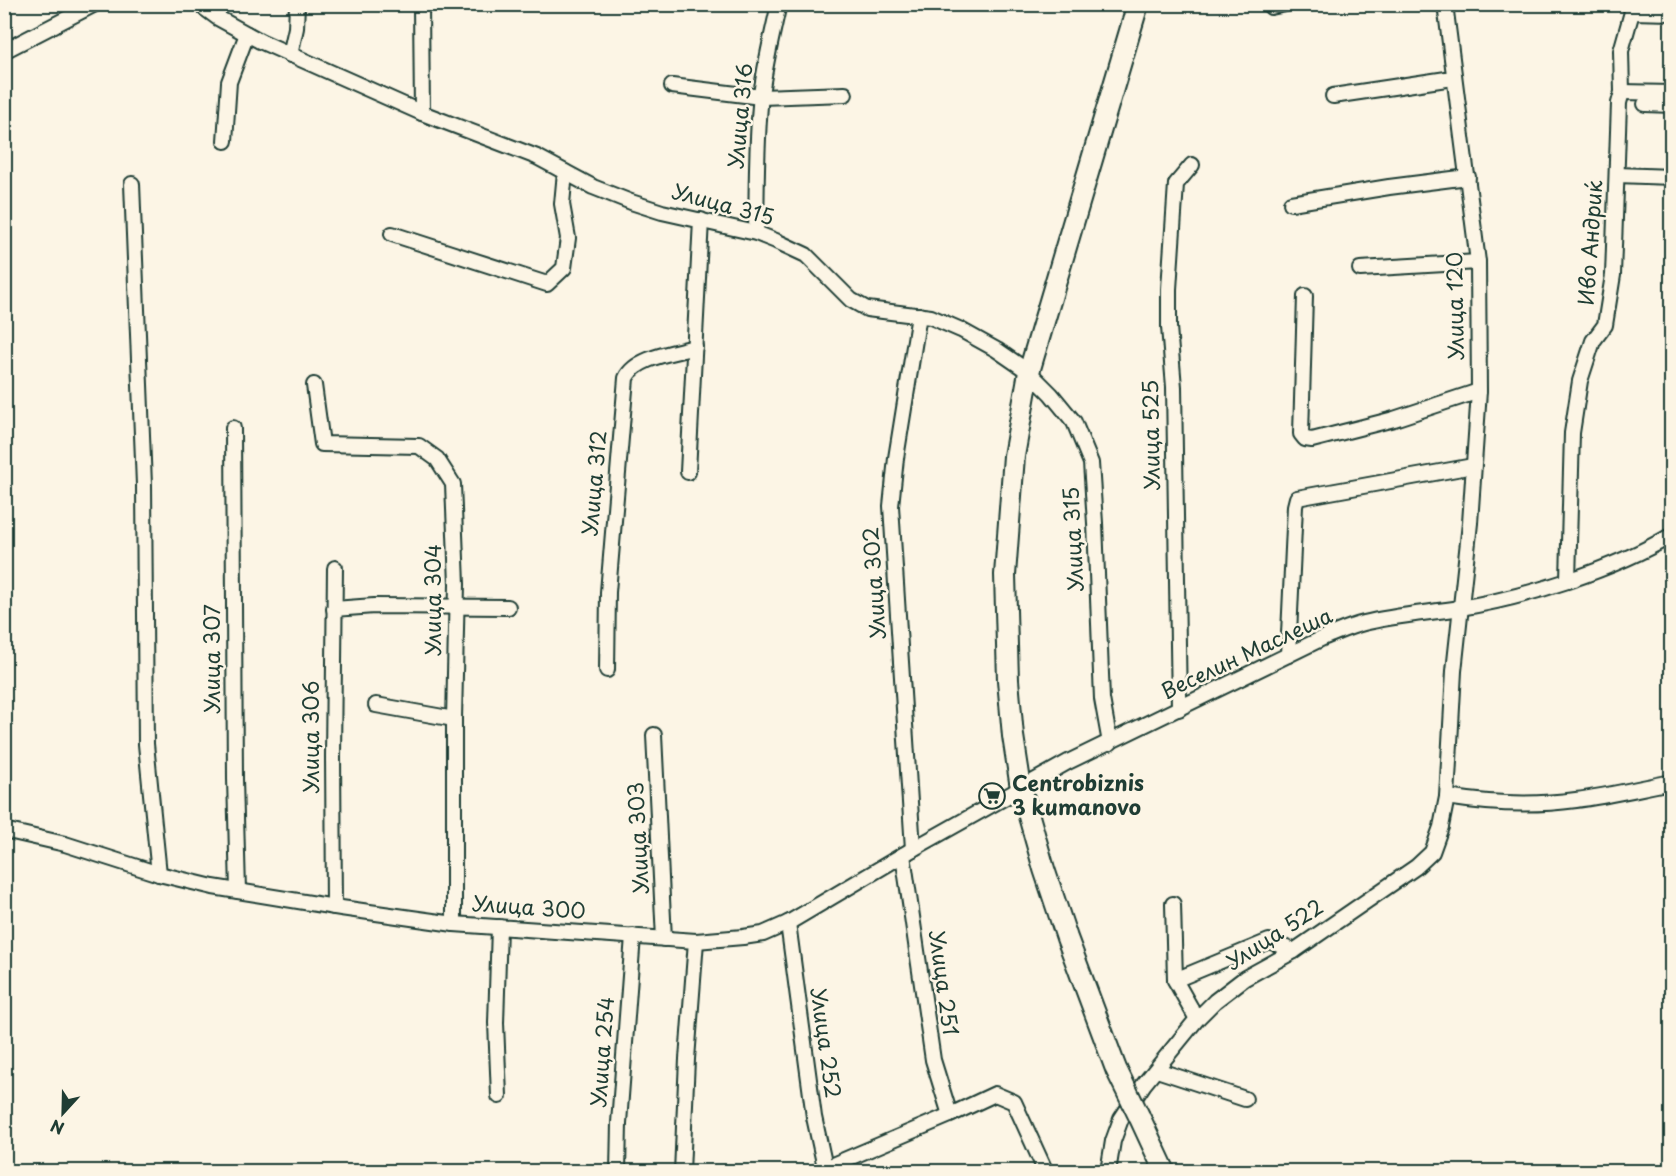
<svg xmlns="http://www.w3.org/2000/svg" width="1676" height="1176" viewBox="0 0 1676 1176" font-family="'Playpen Sans',sans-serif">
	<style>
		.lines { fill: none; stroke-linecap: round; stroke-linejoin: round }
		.street-casing { stroke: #1f3d34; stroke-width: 18 }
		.secondary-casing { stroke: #1f3d34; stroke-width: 24 }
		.street { stroke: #fcf5e5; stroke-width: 14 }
		.secondary { stroke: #fcf5e5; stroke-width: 20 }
		.secondary-bridge-casing { stroke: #1f3d34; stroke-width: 24; stroke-linecap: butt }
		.secondary-bridge { stroke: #fcf5e5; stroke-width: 20 }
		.labels { text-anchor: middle; stroke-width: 5; stroke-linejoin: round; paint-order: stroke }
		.street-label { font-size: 21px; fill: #1f3d34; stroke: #fcf5e5 }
		.poi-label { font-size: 21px; font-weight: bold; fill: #1f3d34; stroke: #fcf5e5; text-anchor: start }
	</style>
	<rect width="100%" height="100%" fill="#fcf5e5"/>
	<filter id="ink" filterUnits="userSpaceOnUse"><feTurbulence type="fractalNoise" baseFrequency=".0167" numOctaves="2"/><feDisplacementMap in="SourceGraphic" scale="12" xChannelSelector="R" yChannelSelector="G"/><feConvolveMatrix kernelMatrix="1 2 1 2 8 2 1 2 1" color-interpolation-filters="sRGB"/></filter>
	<g filter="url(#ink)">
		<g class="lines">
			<g class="street-casing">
				<g id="street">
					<polyline points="199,4 218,18 260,41 422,113 537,157 593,187 631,202 662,212 756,233 776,241 806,255 851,300 867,309 931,317 961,330 997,350 1029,372 1051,394 1074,422 1091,463 1095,523 1102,699 1110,743"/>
					<polyline points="421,4 422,113"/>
					<polyline points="1630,4 1632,12 1672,13"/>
					<polyline points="1271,7 1286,4"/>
					<polyline points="4,51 95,4"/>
					<polyline points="290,55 296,28 297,4"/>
					<polyline points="672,86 761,97 845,94"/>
					<polyline points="1622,92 1672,93"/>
					<polyline points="1333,96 1453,78"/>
					<polyline points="1645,104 1672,105"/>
					<polyline points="225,141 229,82 247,34"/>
					<polyline points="1617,175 1672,177"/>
					<polyline points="132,184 144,485 146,744 159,874"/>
					<polyline points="1291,203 1389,187 1468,177"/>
					<path d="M756 233C757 187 756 141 761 95 765 64 772 35 779 4"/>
					<polyline points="392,234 547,284 564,268 568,238 562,204 565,172"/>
					<polyline points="1360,269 1478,262"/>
					<polyline points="1305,296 1301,434 1305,439 1312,440 1394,419 1479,391"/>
					<polyline points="314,385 322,444 419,446 437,459 453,484 457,584 454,719 454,924"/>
					<polyline points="233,428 235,779 238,891"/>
					<polyline points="688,472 701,220"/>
					<polyline points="1568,580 1572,433 1580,381 1593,341 1605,325 1613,275 1619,103 1622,92 1621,51 1632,12"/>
					<polyline points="334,609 374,606 508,607"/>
					<polyline points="1288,655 1295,506 1297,498 1473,466"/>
					<path d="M607 670 608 592 626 378C636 357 674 353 695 347"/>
					<polyline points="376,705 454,719"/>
					<polyline points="1179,709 1174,387 1169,327 1169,289 1176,184 1192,165"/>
					<polyline points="654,735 664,939"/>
					<path d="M1447 797C1490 804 1533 806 1576 800 1608 796 1640 788 1672 782"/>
					<path d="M4 830 65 844 159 874 213 887 341 908 454 924 696 941 743 937 763 934 788 923 913 849 1068 762 1325 637C1338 632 1351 626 1364 623 1396 615 1428 613 1460 608 1527 597 1613 570 1672 535"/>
					<polyline points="913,849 891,506 896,458 919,315"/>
					<polyline points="903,855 933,1060 950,1115"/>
					<polyline points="1173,904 1175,980 1197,1019"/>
					<polyline points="334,907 333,756 335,568"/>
					<polyline points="788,923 814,1117 826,1172"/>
					<polyline points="499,927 496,1023 499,1096"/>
					<polyline points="1175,980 1269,941 1294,951"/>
					<polyline points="1157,1070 1245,1099"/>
					<polyline points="618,1172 619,1123 633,936"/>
					<polyline points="682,1172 687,1059 696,941"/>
					<polyline points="816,1172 950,1115 995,1094 1014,1102 1045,1170"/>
					<polyline points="1108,1172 1113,1141 1121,1119 1144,1084 1197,1019 1215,1001 1245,978 1294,951 1416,867 1432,852 1441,827 1447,797 1454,671 1470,523 1479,391 1478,262 1445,4"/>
				</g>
			</g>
			<g class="secondary-casing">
				<g id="secondary">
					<polyline points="1116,1069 1067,938 1044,869 1021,788 1013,736 1008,680 1005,575 1014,456 1029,372 1138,4"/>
					<polyline points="1139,1116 1165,1172"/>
				</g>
			</g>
			<use href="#street" class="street"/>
			<use href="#secondary" class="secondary"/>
			<g class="secondary-bridge-casing">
				<polyline id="secondary-bridge" points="1116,1069 1139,1116"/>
			</g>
			<use href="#secondary-bridge" class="secondary-bridge"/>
		</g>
	</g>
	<defs>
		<g id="supermarket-ring" transform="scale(1.35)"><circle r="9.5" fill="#fcf5e5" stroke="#1f3d34" stroke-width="1.5"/><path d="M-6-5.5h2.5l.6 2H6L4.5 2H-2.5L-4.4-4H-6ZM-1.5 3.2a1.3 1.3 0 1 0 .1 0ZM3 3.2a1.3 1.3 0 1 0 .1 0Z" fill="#1f3d34"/></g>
	</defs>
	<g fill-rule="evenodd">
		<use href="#supermarket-ring" x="992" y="796"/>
	</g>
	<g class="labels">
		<g class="street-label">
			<text transform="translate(741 116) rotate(-85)" y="7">Улица 316</text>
			<text transform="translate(723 205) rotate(15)" y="7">Улица 315</text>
			<text transform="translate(1591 243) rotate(-86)" y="7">Иво Андриќ</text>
			<text transform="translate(1456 306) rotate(-91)" y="7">Улица 120</text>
			<text transform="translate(1152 435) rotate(-91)" y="7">Улица 525</text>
			<text transform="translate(595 483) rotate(-85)" y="7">Улица 312</text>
			<text transform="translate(1074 539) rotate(-93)" y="7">Улица 315</text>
			<text transform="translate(875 583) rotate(-94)" y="7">Улица 302</text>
			<text transform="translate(434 600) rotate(-90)" y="7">Улица 304</text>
			<text transform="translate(1247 654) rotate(-25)" y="7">Веселин Маслеша</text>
			<text transform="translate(213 659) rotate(-90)" y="7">Улица 307</text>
			<text transform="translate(312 737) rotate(-90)" y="7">Улица 306</text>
			<text transform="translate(639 838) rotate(-93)" y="7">Улица 303</text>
			<text transform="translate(529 908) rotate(4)" y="7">Улица 300</text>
			<text transform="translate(1275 935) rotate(-33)" y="7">Улица 522</text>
			<text transform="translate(943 983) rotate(82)" y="7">Улица 251</text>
			<text transform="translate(825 1043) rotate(82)" y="7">Улица 252</text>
			<text transform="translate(603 1052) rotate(-86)" y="7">Улица 254</text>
		</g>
		<g class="poi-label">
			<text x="1012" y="791">Centrobiznis<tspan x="1012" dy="24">3 kumanovo</tspan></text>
		</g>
	</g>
	<rect width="1676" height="1176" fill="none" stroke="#fcf5e5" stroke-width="24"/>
	<rect x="12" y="12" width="1652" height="1152" fill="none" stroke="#1f3d34" stroke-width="2" filter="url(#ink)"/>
	<g transform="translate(63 1113) rotate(202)" stroke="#fcf5e5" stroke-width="4.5" paint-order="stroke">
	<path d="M0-4.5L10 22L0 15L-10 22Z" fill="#1f3d34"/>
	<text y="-9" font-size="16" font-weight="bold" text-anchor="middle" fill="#1f3d34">N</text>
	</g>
</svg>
